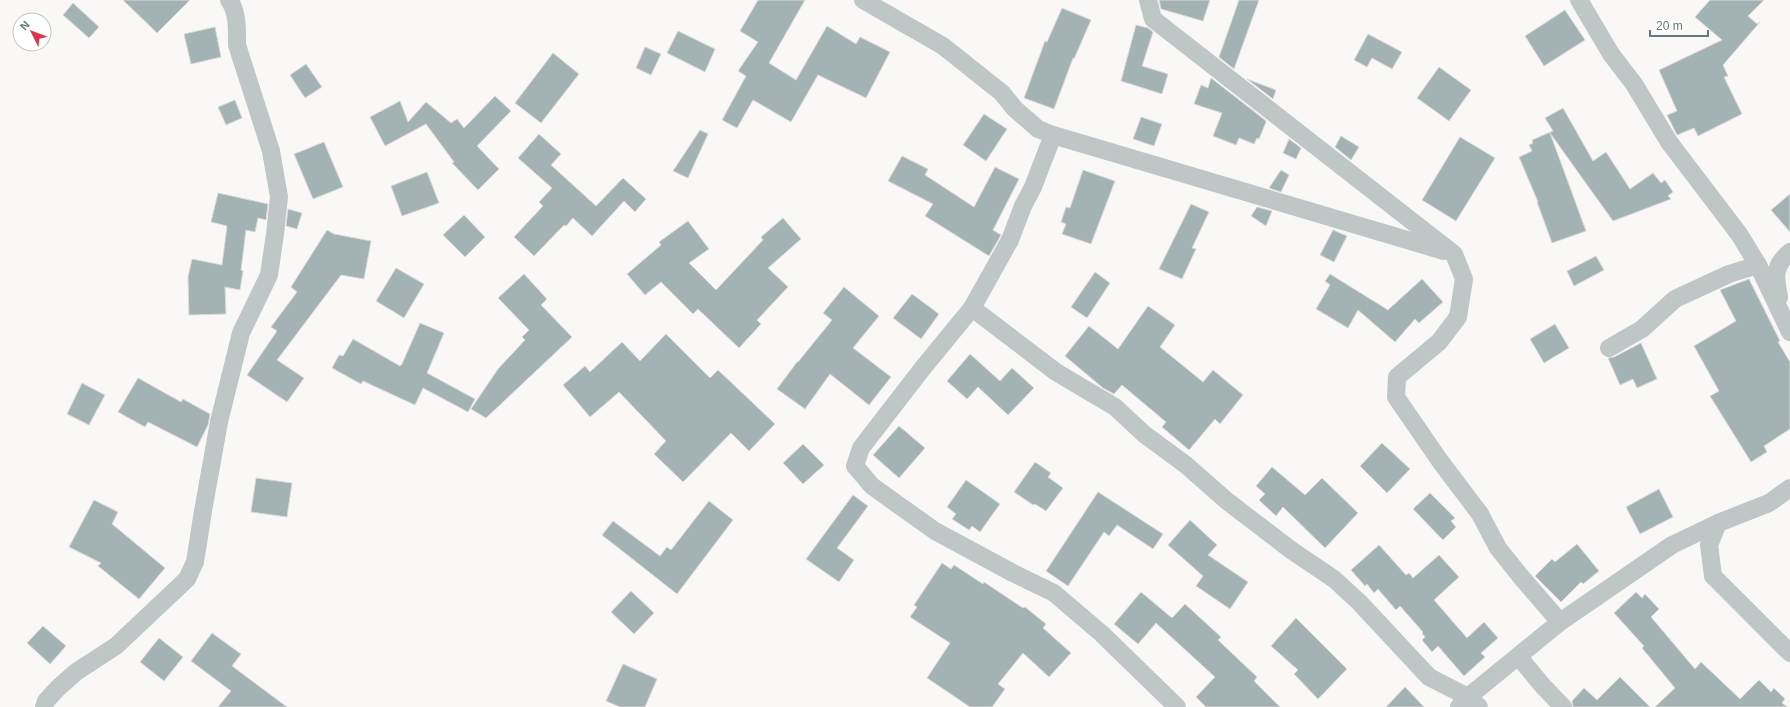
<svg xmlns="http://www.w3.org/2000/svg" width="1790" height="707" viewBox="0 0 1790 707" font-family="Arial,sans-serif">
	<style>
		.building { fill: #a3b2b2; stroke: #dbdad9 }
		.lines { fill: none; stroke-linecap: round; stroke-linejoin: round }
		.minor { stroke: #bec6c6; stroke-width: 18 }
	</style>
	<rect width="100%" height="100%" fill="#f9f8f7"/>
	<g class="building">
		<polygon points="123,0 190,0 157,33"/>
		<polygon points="758,0 805,0 769,63 796,80 827,26 856,44 860,37 890,52 866,98 818,75 791,122 753,100 737,128 722,120 746,76 738,71 758,42 740,31"/>
		<polygon points="1159,0 1210,0 1203,21 1161,9"/>
		<polygon points="1239,0 1259,0 1234,69 1219,57"/>
		<polygon points="1710,0 1764,0 1748,16 1757,24 1760,22 1723,65 1728,76 1724,77 1742,114 1698,136 1694,128 1677,135 1667,115 1677,111 1659,70 1722,40 1695,17"/>
		<polygon points="73,3 99,27 89,38 63,15"/>
		<polygon points="1062,8 1091,20 1074,59 1073,58 1054,109 1024,98 1045,41 1047,42"/>
		<polygon points="1565,10 1585,40 1544,66 1525,36"/>
		<polygon points="1136,25 1148,28 1153,32 1142,66 1168,74 1162,94 1121,81"/>
		<polygon points="215,27 221,57 191,64 184,34"/>
		<polygon points="678,31 715,49 705,72 667,53"/>
		<polygon points="1368,34 1402,52 1392,69 1372,58 1367,67 1354,60"/>
		<polygon points="645,47 661,54 651,75 636,68"/>
		<polygon points="553,53 579,74 541,123 515,103"/>
		<polygon points="306,64 322,87 305,98 290,75"/>
		<polygon points="1439,67 1471,90 1449,121 1417,98"/>
		<polygon points="1211,78 1265,120 1266,122 1259,139 1257,138 1254,144 1239,138 1236,145 1213,136 1222,113 1194,104 1201,85 1208,88"/>
		<polygon points="1247,79 1276,90 1273,99"/>
		<polygon points="495,96 511,111 477,146 499,169 478,190 452,163 454,162 426,124 385,146 370,117 400,101 408,122 426,102 451,123 457,119 464,128"/>
		<polygon points="235,100 242,118 226,125 218,107"/>
		<polygon points="1563,108 1593,161 1606,152 1630,189 1653,173 1661,183 1665,180 1673,192 1668,196 1671,199 1613,221 1550,133 1586,231 1552,243 1537,202 1538,202 1519,157 1532,151 1529,145 1533,143 1532,140 1553,131 1545,118"/>
		<polygon points="984,114 1007,129 986,161 963,145"/>
		<polygon points="1141,117 1162,124 1154,146 1133,139"/>
		<polygon points="700,130 708,134 688,178 673,171"/>
		<polygon points="539,134 561,154 551,165 596,206 623,178 646,199 635,212 624,201 592,236 573,218 566,226 564,225 534,256 514,237 543,206 539,202 552,188 518,158"/>
		<polygon points="1341,136 1359,147 1351,160 1335,147"/>
		<polygon points="1460,137 1495,158 1456,221 1422,200"/>
		<polygon points="1289,139 1301,148 1296,159 1283,153"/>
		<polygon points="324,142 343,187 313,199 294,154"/>
		<polygon points="902,156 928,169 925,175 974,207 995,167 1019,179 993,230 1001,235 989,256 925,216 933,204 888,181"/>
		<polygon points="1083,170 1115,181 1091,244 1062,234 1066,224 1061,222 1066,207 1070,208"/>
		<polygon points="1281,170 1289,175 1281,192 1269,188"/>
		<polygon points="427,172 439,203 402,216 391,186"/>
		<polygon points="218,193 268,204 266,220 258,218 255,232 246,230 241,270 243,271 240,290 225,287 226,314 189,315 188,277 192,259 222,265 227,226 211,222"/>
		<polygon points="1790,194 1790,232 1771,210"/>
		<polygon points="1191,204 1209,212 1192,248 1196,249 1182,279 1159,269"/>
		<polygon points="1257,207 1272,211 1266,226 1251,216"/>
		<polygon points="288,209 302,213 297,229 286,226"/>
		<polygon points="464,215 485,237 465,257 443,235"/>
		<polygon points="783,218 801,239 768,268 788,287 757,320 761,324 739,348 698,309 693,314 661,282 645,295 627,274 661,245 659,242 688,221 709,249 689,263 716,290 763,240 761,237"/>
		<polygon points="327,230 334,234 371,241 364,279 341,275 277,360 304,378 287,402 247,375 277,331 271,327 297,292 291,287"/>
		<polygon points="1333,230 1347,236 1334,262 1320,255"/>
		<polygon points="1596,256 1604,270 1574,286 1567,271"/>
		<polygon points="396,268 424,284 404,318 376,301"/>
		<polygon points="1095,272 1110,283 1087,318 1071,307"/>
		<polygon points="524,274 547,299 541,305 572,337 486,418 471,409 498,369 525,340 522,337 529,330 498,298"/>
		<polygon points="1330,274 1388,310 1422,279 1443,302 1419,323 1415,319 1395,342 1358,310 1348,328 1316,309 1330,285 1325,281"/>
		<polygon points="1749,279 1780,341 1778,342 1790,362 1790,429 1764,446 1767,452 1751,462 1710,396 1719,391 1694,346 1736,321 1720,290"/>
		<polygon points="844,287 879,316 853,348 891,377 869,405 830,374 805,409 777,389 797,362 798,362 832,320 823,313"/>
		<polygon points="912,294 939,314 921,339 893,318"/>
		<polygon points="1148,306 1175,325 1160,347 1203,382 1213,370 1243,395 1220,424 1215,419 1189,450 1162,427 1166,422 1122,385 1114,394 1103,388 1065,356 1089,326 1118,349"/>
		<polygon points="420,323 444,333 427,373 475,399 468,412 423,388 415,405 363,381 361,384 332,368 339,355 343,356 353,339 400,366 402,364"/>
		<polygon points="1555,324 1569,348 1544,363 1530,339"/>
		<polygon points="666,334 710,378 718,370 775,424 749,451 731,433 683,482 654,454 666,441 619,392 590,417 563,385 585,366 590,372 622,342 640,361"/>
		<polygon points="1641,343 1657,379 1637,388 1633,379 1620,385 1608,358 1614,357"/>
		<polygon points="970,354 1000,381 1012,368 1034,388 1008,415 978,387 967,399 947,381"/>
		<polygon points="138,378 181,402 183,399 210,414 208,425 197,447 148,422 145,427 118,412"/>
		<polygon points="82,383 105,395 89,425 67,414"/>
		<polygon points="899,426 925,448 899,478 873,455"/>
		<polygon points="1382,443 1410,469 1387,493 1360,466"/>
		<polygon points="803,444 824,465 803,484 783,463"/>
		<polygon points="1035,462 1051,473 1048,477 1063,488 1046,511 1035,504 1033,505 1014,492"/>
		<polygon points="1272,467 1305,495 1322,478 1358,513 1325,548 1283,507 1276,516 1259,500 1265,494 1256,486"/>
		<polygon points="256,478 292,483 287,517 251,512"/>
		<polygon points="966,480 1000,504 980,532 972,526 969,530 952,519 956,514 947,507"/>
		<polygon points="1659,489 1673,517 1640,534 1626,507"/>
		<polygon points="1098,492 1163,534 1153,549 1117,525 1109,536 1104,532 1068,586 1046,571"/>
		<polygon points="1430,493 1455,518 1451,521 1456,527 1443,540 1413,509"/>
		<polygon points="853,495 868,506 837,548 854,560 839,582 806,559"/>
		<polygon points="94,500 118,512 112,524 165,568 139,599 98,566 101,563 69,547"/>
		<polygon points="709,501 733,520 677,594 602,535 613,521 660,556 667,547 671,550"/>
		<polygon points="1190,520 1217,545 1208,555 1248,582 1230,609 1196,586 1203,576 1168,545"/>
		<polygon points="1577,544 1599,571 1583,584 1581,582 1561,602 1535,576 1552,559 1555,562"/>
		<polygon points="1379,545 1406,575 1409,573 1413,578 1439,555 1459,577 1434,600 1467,638 1484,622 1498,638 1481,653 1485,657 1464,676 1438,646 1432,652 1422,640 1425,637 1422,633 1423,632 1400,606 1396,610 1378,589 1374,593 1367,584 1365,586 1351,570"/>
		<polygon points="942,563 951,569 954,565 983,584 984,582 1023,608 1025,607 1046,624 1043,628 1071,653 1049,677 1023,653 998,684 1005,689 992,707 970,707 927,678 950,643 910,617 917,607 914,605"/>
		<polygon points="631,591 654,613 634,634 611,612"/>
		<polygon points="1141,592 1172,618 1185,604 1221,637 1218,640 1257,677 1254,681 1280,707 1206,707 1196,697 1215,677 1156,623 1138,644 1114,624"/>
		<polygon points="1636,592 1642,598 1645,594 1659,609 1651,617 1695,669 1701,662 1740,699 1759,680 1771,692 1774,688 1785,699 1782,703 1787,707 1655,707 1675,688 1642,648 1644,646 1614,613"/>
		<polygon points="1296,618 1347,669 1318,699 1294,674 1298,670 1271,646"/>
		<polygon points="43,626 66,646 50,664 27,643"/>
		<polygon points="212,633 241,654 232,666 287,707 218,707 231,691 191,661"/>
		<polygon points="159,638 183,657 164,681 140,662"/>
		<polygon points="623,664 657,679 645,707 620,707 606,701"/>
		<polygon points="1620,677 1650,707 1573,707 1572,701 1584,688 1597,700"/>
		<polygon points="1405,687 1424,707 1386,707"/>
	</g>
	<g class="lines">
		<g class="minor">
			<polyline points="863,0 943,46 1002,93 1015,109 1038,129 1053,135 1444,251"/>
			<polyline points="1148,0 1153,19 1454,254 1464,279 1458,317 1439,342 1397,377 1396,397 1440,461 1480,514 1498,548 1521,577 1560,622"/>
			<polyline points="1579,0 1611,54 1634,84 1669,142 1739,234 1758,265 1790,332"/>
			<polyline points="1053,135 1033,187 1023,206 1010,240 972,308 922,369 861,448 855,466 872,486 935,531 1013,573 1054,593 1102,634 1177,707"/>
			<path d="M1779 297C1775 277 1773 266 1790 252"/>
			<polyline points="972,308 1056,372 1115,407 1144,434 1186,465 1227,501 1291,550 1334,579 1359,602 1429,677 1468,697 1479,707"/>
			<polyline points="1609,348 1642,329 1675,299 1729,274 1758,265"/>
			<polyline points="1718,523 1709,545 1713,576 1790,653"/>
			<polyline points="1519,657 1542,685 1563,707"/>
			<path d="M44 707 46 701 58 688 76 672 116 646 187 579 195 562 203 511 219 422 241 333 269 275 275 234 279 197 271 151 237 45C237 30 238 12 229 0"/>
			<polyline points="1459,707 1468,697 1560,622 1672,545 1718,523 1769,503 1790,488"/>
		</g>
	</g>
	<g transform="translate(32 32) rotate(312)"><circle r="19" fill="#ffffff" stroke="#c0c9ca"/>
	<path d="M0-3L7 15L0 10L-7 15Z" fill="#db354d"/>
	<text y="-6" font-size="11" font-weight="bold" text-anchor="middle" fill="#61797a">N</text>
	</g>
	<path d="M1650 30v6h58v-6" fill="none" stroke="#61797a" stroke-width="2"/>
	<text x="1656" y="30" font-size="12" fill="#61797a" stroke="#ffffff" stroke-width="3" paint-order="stroke">20 m</text>
</svg>
